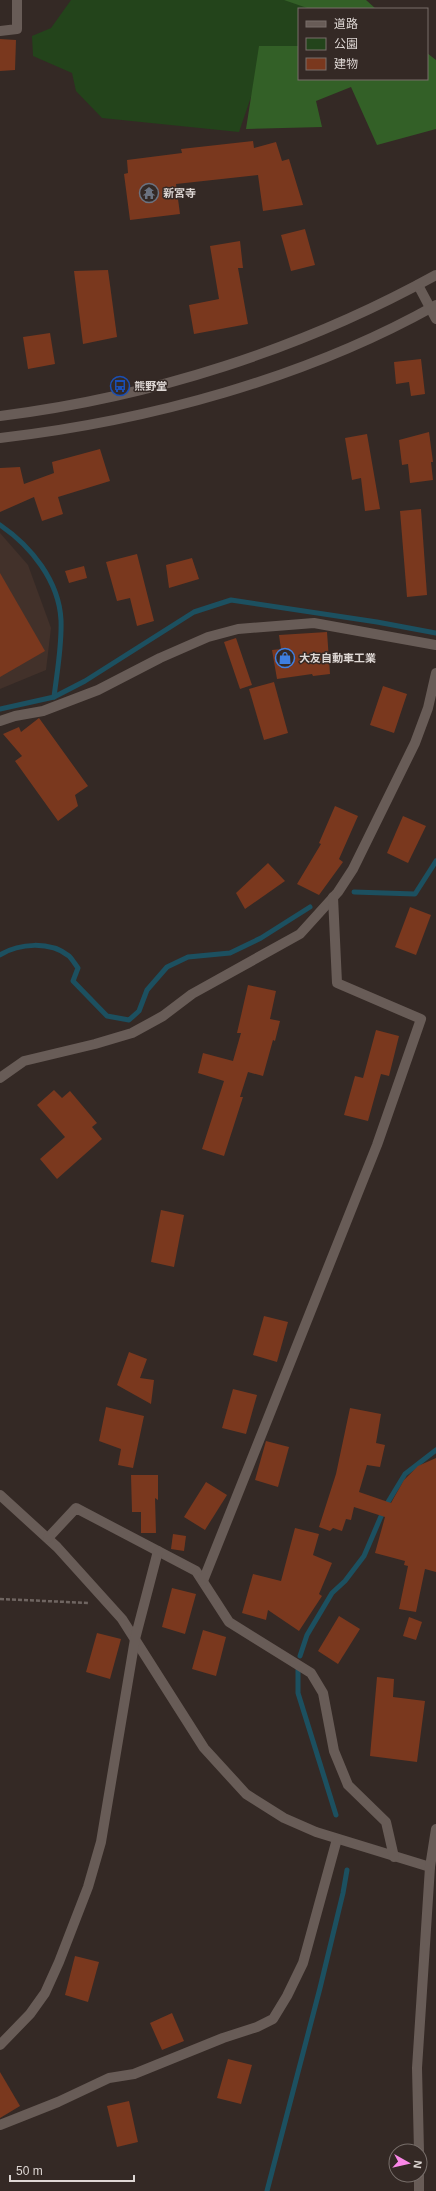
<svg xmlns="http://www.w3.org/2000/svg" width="436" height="2191" viewBox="0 0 436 2191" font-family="Arial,'Noto Sans JP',sans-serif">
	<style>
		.built { fill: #42312a }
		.green { fill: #23441b }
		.forest { fill: #336027 }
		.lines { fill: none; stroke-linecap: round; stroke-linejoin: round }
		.stream { stroke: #1c5060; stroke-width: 5 }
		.building { fill: #7a381e }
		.path { stroke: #6f6561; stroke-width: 2.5; stroke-dasharray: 4 2; stroke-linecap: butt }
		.minor { stroke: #685c57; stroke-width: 10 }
		.labels { text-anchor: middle; stroke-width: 3; stroke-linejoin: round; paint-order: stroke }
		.poi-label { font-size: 11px; font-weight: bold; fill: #ded7d4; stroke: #342925; text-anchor: start }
	</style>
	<rect width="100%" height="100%" fill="#342925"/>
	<polygon class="built" points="0,533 28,565 51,628 46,670 0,689"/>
	<polygon class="green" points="71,0 299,0 315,9 299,9 299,55 265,56 239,132 102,118 76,91 72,73 33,56 32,36 51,28"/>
	<g class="forest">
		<polygon points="284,0 366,0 376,9 310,9"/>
		<polygon points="259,46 299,46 299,79 427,79 427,53 436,60 436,129 377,145 351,87 316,101 322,127 246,129"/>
	</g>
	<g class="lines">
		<g class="stream">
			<path d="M0 525C31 546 59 581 61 620 62 646 57 672 54 697"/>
			<polyline points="0,709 54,697 85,681 194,612 231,600 377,622 436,633"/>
			<polyline points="354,892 415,894 436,861"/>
			<path d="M0 955C19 943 50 941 69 956 72 959 75 964 78 968L73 981 107 1016 129 1020 139 1011 147 990 167 967 188 957 230 953 261 938 310 907"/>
			<polyline points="300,1656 307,1635 332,1593 345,1581 364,1556 385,1507 405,1474 436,1450"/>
			<polyline points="298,1670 298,1693 336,1815"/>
			<polyline points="267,2191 320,1988 343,1893 347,1870"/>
		</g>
	</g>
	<g class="building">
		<polygon points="0,39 16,40 15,70 0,71"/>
		<polygon points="253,141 254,148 276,142 282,161 289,159 303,205 263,211 258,175 176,184 180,214 130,220 124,174 128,173 127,160 182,153 181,149"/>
		<polygon points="305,229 315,265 291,271 281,235"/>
		<polygon points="240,241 243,268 238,268 248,324 194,334 189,305 219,299 210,246"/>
		<polygon points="108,270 117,337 83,344 74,271"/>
		<polygon points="50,333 55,364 28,369 23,337"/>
		<polygon points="421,359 425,394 411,396 409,382 396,384 394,362"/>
		<polygon points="429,432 433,462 431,462 433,480 410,483 408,464 402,465 399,440"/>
		<polygon points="367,434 380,509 365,511 361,478 352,480 345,438"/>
		<polygon points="100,449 110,481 58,497 63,514 42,521 34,497 0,512 0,468 20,467 24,484 54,473 52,462"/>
		<polygon points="421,509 427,595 407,597 400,511"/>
		<polygon points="137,554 154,621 137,626 130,598 117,601 106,562"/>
		<polygon points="192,558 199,579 169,588 166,565"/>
		<polygon points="84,566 87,578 69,583 65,571"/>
		<polygon points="0,573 45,651 0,677"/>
		<polygon points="327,632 330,674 313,676 312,674 277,679 272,650 281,649 279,635"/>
		<polygon points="236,638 252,685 240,689 224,642"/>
		<polygon points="274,682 288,733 264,740 249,689"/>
		<polygon points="383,686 407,694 394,733 370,725"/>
		<polygon points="39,718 88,786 75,795 78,806 58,821 15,761 22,756 3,734 19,727 21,732"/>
		<polygon points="335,806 358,816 339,859 343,862 319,895 297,884 321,844 319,843"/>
		<polygon points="403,816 426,826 408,863 387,853"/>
		<polygon points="268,863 285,881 245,909 236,893"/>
		<polygon points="410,907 431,915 416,955 395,947"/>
		<polygon points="248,985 276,991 270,1019 280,1021 275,1041 273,1040 263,1076 248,1072 240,1097 243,1097 224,1156 202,1149 224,1081 198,1073 203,1053 233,1061 241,1033 237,1033"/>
		<polygon points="376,1030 399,1036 389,1076 381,1074 368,1121 344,1115 355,1076 363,1078"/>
		<polygon points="54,1090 62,1098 70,1091 97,1123 92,1127 102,1139 57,1179 40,1159 65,1137 37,1105"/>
		<polygon points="161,1210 184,1215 174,1267 151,1262"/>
		<polygon points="264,1316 288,1322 277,1362 253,1355"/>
		<polygon points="129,1352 147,1359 140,1378 154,1380 151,1404 117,1385"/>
		<polygon points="233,1389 257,1395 246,1434 222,1428"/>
		<polygon points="106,1407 144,1416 133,1468 118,1465 121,1449 99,1441"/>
		<polygon points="350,1408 381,1414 376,1443 385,1445 380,1467 367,1465 359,1492 391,1503 404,1480 418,1466 436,1458 436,1572 425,1569 416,1612 399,1609 408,1566 404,1565 405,1561 375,1553 385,1517 354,1507 351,1520 346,1519 342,1531 333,1528 330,1531 319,1527 336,1474"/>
		<polygon points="266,1441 289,1447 278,1487 255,1480"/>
		<polygon points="131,1475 158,1475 158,1500 155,1498 156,1533 141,1533 141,1512 132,1512"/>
		<polygon points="206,1482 227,1495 205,1530 184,1517"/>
		<polygon points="295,1528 319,1534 313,1555 332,1563 319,1594 322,1596 299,1631 268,1610 266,1620 242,1613 253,1574 281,1581"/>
		<polygon points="173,1534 186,1536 184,1551 171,1549"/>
		<polygon points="172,1588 196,1594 185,1634 162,1627"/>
		<polygon points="339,1616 360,1629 338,1664 318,1651"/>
		<polygon points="409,1617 422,1622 416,1640 403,1636"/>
		<polygon points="203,1630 226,1637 216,1676 192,1669"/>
		<polygon points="97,1633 121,1639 110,1679 86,1672"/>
		<polygon points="377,1677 394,1679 393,1697 425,1701 417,1762 370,1756"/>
		<polygon points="75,1956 99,1962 88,2002 65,1995"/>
		<polygon points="172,2013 184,2041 162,2050 150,2023"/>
		<polygon points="228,2059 252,2065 241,2104 217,2098"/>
		<polygon points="0,2072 20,2106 0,2118"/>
		<polygon points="129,2101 138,2142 117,2147 107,2106"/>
	</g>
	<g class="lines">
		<polyline class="path" points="0,1599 89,1603"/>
		<g class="minor">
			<polyline points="0,31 17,29 17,0"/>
			<polyline points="418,285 436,319"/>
			<path d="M0 416C152 397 302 349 436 275"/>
			<path d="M0 438C148 421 306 378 436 305"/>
			<polyline points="0,721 15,716 43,711 98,690 160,658 208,637 238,629 314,623 436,645"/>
			<polyline points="0,1078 24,1061 95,1044 132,1033 163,1016 192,994 300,934 338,892 353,869 415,743 428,708 436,673"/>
			<polyline points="0,1495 57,1547 122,1619 204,1748 246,1794 284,1818 316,1832 430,1867"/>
			<polyline points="48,1538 76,1508 196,1571 229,1622 311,1673 323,1693 334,1751 348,1785 386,1822 394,1857"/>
			<polyline points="203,1581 377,1145 421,1019 337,983 333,897"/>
			<polyline points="0,2045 30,2014 45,1993 59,1962 88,1887 101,1842 135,1639 158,1551"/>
			<polyline points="0,2125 58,2102 109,2078 134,2074 223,2038 257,2027 273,2019 287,1996 303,1963 337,1839"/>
			<polyline points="419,2151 417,2068 430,1867 436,1829"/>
			<polyline points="419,2175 419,2191"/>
		</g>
	</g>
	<defs>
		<g id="temple-ring" transform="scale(1)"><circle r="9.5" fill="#342925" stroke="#6b7280" stroke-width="1.5"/><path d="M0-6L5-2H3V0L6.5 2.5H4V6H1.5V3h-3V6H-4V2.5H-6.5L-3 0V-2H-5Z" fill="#6b7280"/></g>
		<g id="bus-ring" transform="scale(1)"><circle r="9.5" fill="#342925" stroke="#1a4fb4" stroke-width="1.5"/><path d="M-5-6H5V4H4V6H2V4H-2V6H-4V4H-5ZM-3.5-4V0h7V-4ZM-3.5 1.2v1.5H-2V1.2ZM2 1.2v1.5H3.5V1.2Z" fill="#1a4fb4"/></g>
		<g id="shop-ring" transform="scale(1)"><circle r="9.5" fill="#342925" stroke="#3f7fe0" stroke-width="1.5"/><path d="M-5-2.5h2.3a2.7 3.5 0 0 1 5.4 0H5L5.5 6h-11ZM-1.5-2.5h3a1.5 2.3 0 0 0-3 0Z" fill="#3f7fe0"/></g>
	</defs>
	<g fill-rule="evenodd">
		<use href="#temple-ring" x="149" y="193"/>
		<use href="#bus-ring" x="120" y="386"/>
		<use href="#shop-ring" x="285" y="658"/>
	</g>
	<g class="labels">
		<g class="poi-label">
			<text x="163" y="197">新宮寺</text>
			<text x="134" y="390">熊野堂</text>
			<text x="299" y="662">大友自動車工業</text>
		</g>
	</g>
	<rect x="298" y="8" width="130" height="72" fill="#342925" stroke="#786f6b"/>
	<rect x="306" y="21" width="20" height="6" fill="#685c57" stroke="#786f6b"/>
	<text x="334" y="28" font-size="12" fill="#ded7d4">道路</text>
	<rect x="306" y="38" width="20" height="12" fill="#23441b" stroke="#786f6b"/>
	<text x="334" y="48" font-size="12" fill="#ded7d4">公園</text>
	<rect x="306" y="58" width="20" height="12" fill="#7a381e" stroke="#786f6b"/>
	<text x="334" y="68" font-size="12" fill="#ded7d4">建物</text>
	<g transform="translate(408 2163) rotate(98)"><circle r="19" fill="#342925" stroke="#786f6b"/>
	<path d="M0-3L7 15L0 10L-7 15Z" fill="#fa87e7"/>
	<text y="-6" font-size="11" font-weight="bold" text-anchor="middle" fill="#ded7d4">N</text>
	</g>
	<path d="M10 2175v6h124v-6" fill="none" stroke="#ded7d4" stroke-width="2"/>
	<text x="16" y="2175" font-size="12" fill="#ded7d4" stroke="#342925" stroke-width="3" paint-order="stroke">50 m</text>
</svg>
